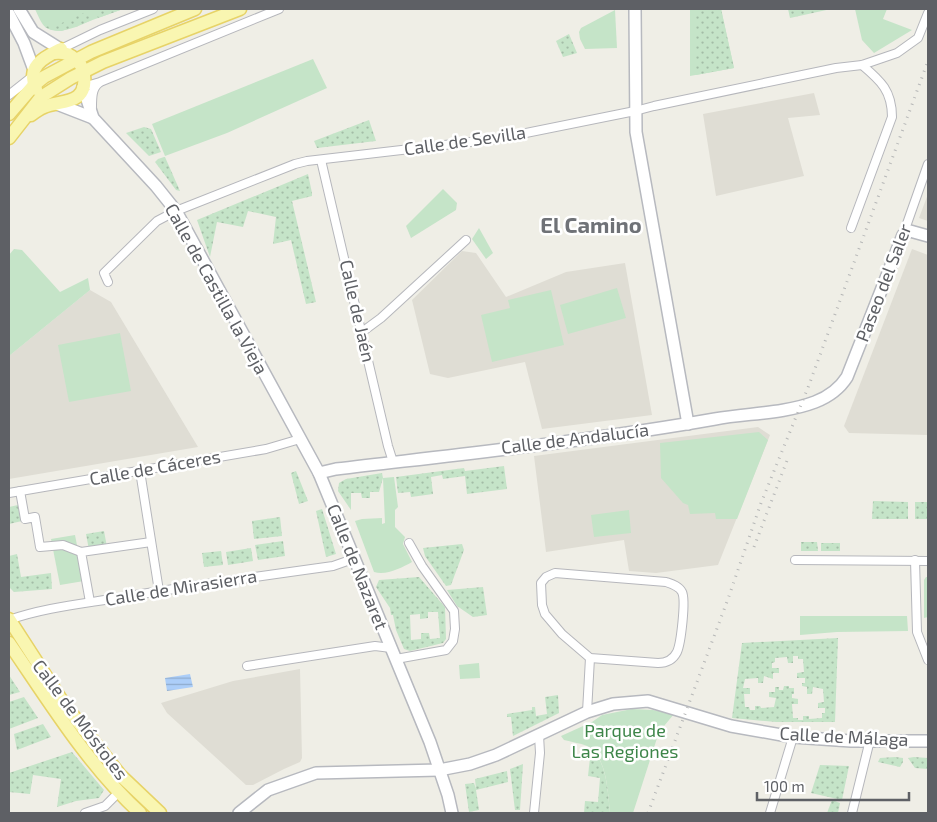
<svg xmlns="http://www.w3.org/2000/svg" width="937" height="822" viewBox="0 0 937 822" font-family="'Exo 2',sans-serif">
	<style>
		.education { fill: #dfddd4 }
		.park { fill: #c5e4c8 }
		.garden { fill: url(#garden-dots); fill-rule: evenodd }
		.water { fill: url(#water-rules) }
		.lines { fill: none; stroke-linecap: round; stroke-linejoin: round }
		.street-casing { stroke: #b6b7bc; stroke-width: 10 }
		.secondary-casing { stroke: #b7b9bf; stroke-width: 14 }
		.primary-casing { stroke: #e7d367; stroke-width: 15 }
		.street { stroke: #fff; stroke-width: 8 }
		.secondary { stroke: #fff; stroke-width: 11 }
		.primary { stroke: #f9f6b1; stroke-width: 12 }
		.rail { stroke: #b6b7b7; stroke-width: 3; stroke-dasharray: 1 6; stroke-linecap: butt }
		.labels { text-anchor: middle; stroke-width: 5; stroke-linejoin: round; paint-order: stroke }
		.street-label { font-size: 18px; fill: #5e6065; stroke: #fff }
		.park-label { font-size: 18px; fill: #3d8549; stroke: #fff }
		.district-label { font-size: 22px; font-weight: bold; fill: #6f7277; stroke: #fff }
	</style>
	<defs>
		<pattern id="garden-dots" width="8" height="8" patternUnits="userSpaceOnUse" patternTransform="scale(1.25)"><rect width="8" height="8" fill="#c5e4c8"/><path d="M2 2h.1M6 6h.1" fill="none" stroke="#a3bca6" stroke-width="1.8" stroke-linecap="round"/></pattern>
		<pattern id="water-rules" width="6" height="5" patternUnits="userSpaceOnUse" patternTransform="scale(1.25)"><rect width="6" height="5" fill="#accef9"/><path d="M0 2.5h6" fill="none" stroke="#8fabcd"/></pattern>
	</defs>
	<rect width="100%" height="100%" fill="#efeee6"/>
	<g class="education">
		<polygon points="814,93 820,115 788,118 804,176 716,196 703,114"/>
		<polygon points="928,194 928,221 919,218"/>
		<polygon points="912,249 928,255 928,435 849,433 844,426"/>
		<polygon points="462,251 476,253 506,297 566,272 625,263 652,415 542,429 525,362 448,378 430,374 412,300"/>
		<polygon points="90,290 111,302 198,447 9,479 9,356"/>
		<polygon points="758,427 770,435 718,565 656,573 629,571 624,540 546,552 534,456"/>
		<polygon points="300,669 302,758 300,762 284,769 253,785 246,785 167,713 161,703 233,681"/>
	</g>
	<g class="park">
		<path d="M35 9H123L62 31C43 31 42 24 35 9Z"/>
		<polygon points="690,9 721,9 734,68 690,76"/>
		<polygon points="855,9 887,9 883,19 912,30 874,53 862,40"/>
		<polygon points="615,10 617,48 585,49 580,39 579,32 581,28"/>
		<polygon points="313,59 327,88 227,133 165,156 152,124"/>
		<polygon points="443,189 457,203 456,210 411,238 406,226"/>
		<polygon points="479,228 493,253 486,259 472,239"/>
		<polygon points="14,249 22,250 60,292 88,278 90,290 9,356 9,255"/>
		<polygon points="617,288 626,318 568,334 560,305"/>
		<polygon points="551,290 564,345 492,362 481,315 510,308 508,300"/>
		<polygon points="120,333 131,391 69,402 58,345"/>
		<polygon points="759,432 768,440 737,519 716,519 715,513 690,514 688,505 683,503 661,478 660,443"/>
		<path d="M394 477 398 507 395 510V527L405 537 403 544 412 562C401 568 386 576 374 572L355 521 362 519 382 518V524L385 523 383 478Z"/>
		<polygon points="629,510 631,533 594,537 591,515"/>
		<polygon points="75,535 84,581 60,585 51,539"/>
		<polygon points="926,577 928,577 928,617 924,618 924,580"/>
		<polygon points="800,616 907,616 908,631 837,632 800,635"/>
		<polygon points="479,663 480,678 460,679 459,665"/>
		<path d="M632 709 653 710 674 714 659 732 633 813H610C608 794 607 755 587 746 580 743 571 742 564 740L561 736 592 722 602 715Z"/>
	</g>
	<g class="garden">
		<polygon points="94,9 123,9 98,18"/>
		<polygon points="695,9 721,9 734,68 696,75"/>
		<polygon points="788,9 831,9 790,18"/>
		<path d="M88 11 92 20C78 26 61 36 45 27L51 24 53 27Z"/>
		<polygon points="569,34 577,53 563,57 556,41"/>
		<polygon points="369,120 376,141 317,148 314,141"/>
		<polygon points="144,127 151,129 161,152 149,156 126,133"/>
		<polygon points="164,157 165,157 180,191 176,190 155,162 158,159"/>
		<polygon points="308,174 312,193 312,196 292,201 316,302 306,304 291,240 273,244 276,217 248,211 243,227 217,222 210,257 197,220"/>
		<polygon points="504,466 507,489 467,494 465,476 443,479 442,475 431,477 433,494 411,497 410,492 398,493 396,477 464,468 465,471"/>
		<polygon points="296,471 308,501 299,504 291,473"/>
		<polygon points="382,473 383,478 379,492 370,492 370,498 362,498 361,493 351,493 351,510 338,491 339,483 346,479"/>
		<polygon points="873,501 908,502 908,519 872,519"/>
		<rect x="915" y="502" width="13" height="17"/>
		<polygon points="18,505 22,521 9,524 9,507"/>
		<polygon points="322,509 336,554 326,557 316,511"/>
		<polygon points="280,517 282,536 254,539 252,521"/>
		<polygon points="104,531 107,547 89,550 86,534"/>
		<polygon points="283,541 285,556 258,560 255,545"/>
		<polygon points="801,542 817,542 818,551 801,551"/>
		<rect x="821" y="543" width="19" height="8"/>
		<polygon points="462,544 464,550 451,585 446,586 425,556 423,548"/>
		<polygon points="251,548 253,561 228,565 226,552"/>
		<polygon points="221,551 223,565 204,567 202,553"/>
		<polygon points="17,554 21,577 51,573 52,589 14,592 9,587 9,556"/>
		<path d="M419 577 445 607 446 639 443 643 410 651 404 649 396 630 393 615H391L390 608 376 587 379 580ZM428 612H438L440 638 430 639 429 633H421V639L411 640 410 615 420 614V619L428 618Z"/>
		<polygon points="483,587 487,615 473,617 457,606 447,590"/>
		<path d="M838 638 835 722H776L732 718 742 643ZM793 656H798V659H803L804 672 797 673V678H805V683H802V686L807 687V694H812L813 687 823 689 824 702 818 703V708H825V713H822V718L809 719V716H803V720H798V718H793L792 704H798V699L792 698V694H794V688H789V686H784L783 690H779V687H775V692H769V697L776 698 774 707 761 708 760 706H755V710H750L749 707H745L744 694H750V688H743L745 679 758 678V683H763L764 676 773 679V673H779V668H772V663L775 662V658L787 657 788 663H793Z"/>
		<polygon points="9,675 20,692 9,695"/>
		<polygon points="558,695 559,713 513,736 511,717 507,717 507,714 532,710 532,707 535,707 536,716 547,714 545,697"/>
		<polygon points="24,697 38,718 9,729 9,702"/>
		<polygon points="43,724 51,737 17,750 14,734"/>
		<path d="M591 749C607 761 608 794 610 813H584L585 801 598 802 600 778 588 776Z"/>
		<polygon points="72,752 104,790 99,798 76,801 57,807 61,779 33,775 30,794 9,792 9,773"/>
		<polygon points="895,757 903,758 903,762 900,767 878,762 880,758"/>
		<polygon points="914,757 928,758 928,769 915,768 908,758"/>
		<polygon points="523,764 520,810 515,810 510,769"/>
		<polygon points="820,765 849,766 842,800 811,793"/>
		<polygon points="507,771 508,782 476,790 479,810 469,812 465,784 474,783 476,789 475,779"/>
		<polygon points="832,800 840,803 838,813 827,813"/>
	</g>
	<polygon class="water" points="190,674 193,687 167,691 165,678"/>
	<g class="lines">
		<g class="street-casing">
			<g id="street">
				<polyline points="61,49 100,30 153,9"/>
				<polyline points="83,87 100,82 279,9"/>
				<polyline points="9,95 33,76"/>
				<path d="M92 107C92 98 92 88 99 83"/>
				<polyline points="321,160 388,446 393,462"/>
				<path d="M851 228 892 117C892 91 881 81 862 65"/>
				<polyline points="903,235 928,164"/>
				<polyline points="108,282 104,273 157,221 176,211 295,164 307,161 496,139 635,111 654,106 836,68 862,65 897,53 918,38 928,13"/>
				<polyline points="362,332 381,318 466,240"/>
				<polyline points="140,471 159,591"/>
				<polyline points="20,491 25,519 35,517 40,547 63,545 81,552"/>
				<polyline points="9,493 266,449 300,439"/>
				<polyline points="795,560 928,561"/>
				<polyline points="915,560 917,632 928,660"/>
				<path d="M555 573 666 582C672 584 679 586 682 592 686 600 681 643 677 652 673 660 666 663 658 663L590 658 562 634 545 614 542 605 541 583 546 577Z"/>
				<polyline points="90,602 81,552 151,542"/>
				<path d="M9 620C43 608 81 604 117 598 189 586 261 576 333 566L353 559"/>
				<polyline points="396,659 446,650 453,641 455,629 454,611 422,566 409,543"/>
				<polyline points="247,666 375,646 391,648"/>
				<polyline points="587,712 590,658"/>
				<polyline points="85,813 105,806 118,793"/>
				<polyline points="534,813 540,753 539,735"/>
				<polyline points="770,813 793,737"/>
				<polyline points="852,813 870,740"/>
			</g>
		</g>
		<g class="secondary-casing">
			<g id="secondary">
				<polyline points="19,9 33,32 68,54"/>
				<polyline points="635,9 636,132 688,424"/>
				<polyline points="9,14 24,43 34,70"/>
				<polyline points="83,87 93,118 156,186 176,211 319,473 430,742 448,795 452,813"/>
				<polyline points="57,104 93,118"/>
				<path d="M319 473 336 469C463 454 590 441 715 419 748 413 783 414 815 402 828 397 840 388 847 377L903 235 910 231 928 236"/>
				<polyline points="239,813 268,790 316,773 439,770 470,764 496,755 587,712 613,704 648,701 731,726 793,737 851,741 928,741"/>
			</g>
		</g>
		<g class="primary-casing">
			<g id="primary">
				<path d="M36 89C26 66 43 58 61 49"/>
				<polyline points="9,114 34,85 44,77 91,52 195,9"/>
				<path d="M31 115C35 112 39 109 44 107 61 100 88 105 84 75 83 69 81 63 75 59 69 53 62 52 54 53"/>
				<polyline points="9,138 41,97 71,78 103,62 240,9"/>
				<polyline points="9,619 64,704 120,775 160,813"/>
				<path d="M9 643C49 701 87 764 140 813"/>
			</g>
		</g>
		<use href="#street" class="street"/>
		<use href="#secondary" class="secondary"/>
		<use href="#primary" class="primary"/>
		<g class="rail">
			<polyline points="754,547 788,458"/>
			<polyline points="648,813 728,599 761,503 809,385 928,61"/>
		</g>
	</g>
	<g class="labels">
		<g class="street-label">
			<text transform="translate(465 141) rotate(-8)" y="6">Calle de Sevilla</text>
			<text transform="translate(884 283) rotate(-69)" y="6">Paseo del Saler</text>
			<text transform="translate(216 289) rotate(61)" y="6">Calle de Castilla la Vieja</text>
			<text transform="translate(357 311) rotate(77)" y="6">Calle de Jaén</text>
			<text transform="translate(575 439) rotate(-7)" y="6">Calle de Andalucía</text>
			<text transform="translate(155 468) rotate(-10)" y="6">Calle de Cáceres</text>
			<text transform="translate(357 567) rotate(68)" y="6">Calle de Nazaret</text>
			<text transform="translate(181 588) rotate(-9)" y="6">Calle de Mirasierra</text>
			<text transform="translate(80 720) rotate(53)" y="6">Calle de Móstoles</text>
			<text transform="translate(844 737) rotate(3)" y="6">Calle de Málaga</text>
		</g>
		<g class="park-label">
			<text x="625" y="737">Parque de<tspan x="625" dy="21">Las Regiones</tspan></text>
		</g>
		<g class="district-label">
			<text x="591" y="233">El Camino</text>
		</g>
	</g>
	<rect width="937" height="822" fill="none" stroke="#5e6065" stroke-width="20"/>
	<path d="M757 792v8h152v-8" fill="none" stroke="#5e6065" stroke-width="2.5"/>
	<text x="764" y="792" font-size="15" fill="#5e6065" stroke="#ffffff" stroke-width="4" paint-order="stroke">100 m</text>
</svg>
